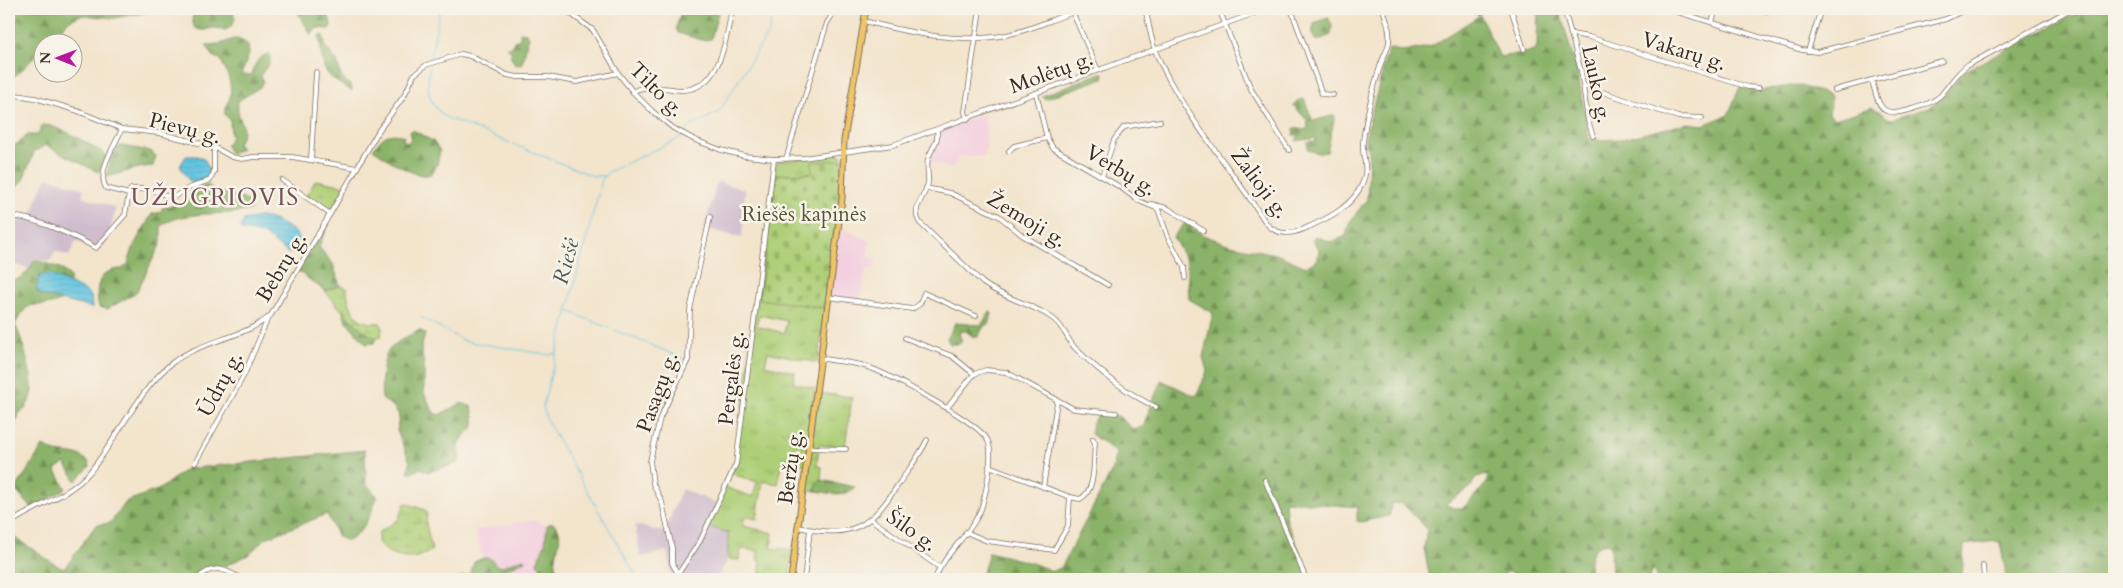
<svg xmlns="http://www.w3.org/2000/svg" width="2123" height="588" viewBox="0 0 2123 588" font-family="Cardo,serif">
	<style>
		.built { fill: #f3cfdf }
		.industrial { fill: #cfbdce }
		.grass { fill: url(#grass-tufts); stroke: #747c4a; fill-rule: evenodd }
		.forest { fill: url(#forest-firs); stroke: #626e43; fill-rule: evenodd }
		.wetland { fill: url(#wetland-marsh); stroke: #747c4a }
		.cemetery { fill: url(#cemetery-stones); stroke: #747c4a }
		.water { fill: url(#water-rules); stroke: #4e7880 }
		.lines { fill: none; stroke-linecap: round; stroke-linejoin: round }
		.stream { stroke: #62c5e1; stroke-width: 1 }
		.minor-casing { stroke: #7b6b5b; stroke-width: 5.5 }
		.major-casing { stroke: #7b6b5b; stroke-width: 7 }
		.minor { stroke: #fff; stroke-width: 4 }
		.major { stroke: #eec569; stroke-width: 5 }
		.labels { text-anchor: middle; stroke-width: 5; stroke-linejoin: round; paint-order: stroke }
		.street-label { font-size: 21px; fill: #3b2a1e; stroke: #f7f3e8 }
		.park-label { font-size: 21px; fill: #585334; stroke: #f7f3e8 }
		.water-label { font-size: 22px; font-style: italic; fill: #475858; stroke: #f7f3e8 }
		.quarter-label { font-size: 24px; letter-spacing: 1px; fill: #755358; stroke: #f7f3e8 }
	</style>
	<defs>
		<pattern id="grass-tufts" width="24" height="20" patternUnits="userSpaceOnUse" patternTransform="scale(1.25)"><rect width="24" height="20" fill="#aecf77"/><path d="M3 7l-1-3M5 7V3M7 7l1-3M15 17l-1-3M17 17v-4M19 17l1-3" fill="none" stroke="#97b266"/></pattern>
		<pattern id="forest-firs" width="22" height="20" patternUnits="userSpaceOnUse" patternTransform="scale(1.25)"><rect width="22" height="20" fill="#8ab268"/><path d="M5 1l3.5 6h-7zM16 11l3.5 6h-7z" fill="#729155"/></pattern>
		<pattern id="wetland-marsh" width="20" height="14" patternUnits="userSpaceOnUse" patternTransform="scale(1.25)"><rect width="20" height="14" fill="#aecf77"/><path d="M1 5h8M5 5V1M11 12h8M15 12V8" fill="none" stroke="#97b266"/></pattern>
		<pattern id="cemetery-stones" width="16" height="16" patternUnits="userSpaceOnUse" patternTransform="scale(1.25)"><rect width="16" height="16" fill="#aecf77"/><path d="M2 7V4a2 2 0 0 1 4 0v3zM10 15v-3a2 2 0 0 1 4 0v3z" fill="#97b266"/></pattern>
		<pattern id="water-rules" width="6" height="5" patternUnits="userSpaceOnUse" patternTransform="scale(1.25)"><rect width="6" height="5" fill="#62c5e1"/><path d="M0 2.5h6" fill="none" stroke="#56a9c1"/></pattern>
	</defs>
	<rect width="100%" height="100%" fill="#f7f3e8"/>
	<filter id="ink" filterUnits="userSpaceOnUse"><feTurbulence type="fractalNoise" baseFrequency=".02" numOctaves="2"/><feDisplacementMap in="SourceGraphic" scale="10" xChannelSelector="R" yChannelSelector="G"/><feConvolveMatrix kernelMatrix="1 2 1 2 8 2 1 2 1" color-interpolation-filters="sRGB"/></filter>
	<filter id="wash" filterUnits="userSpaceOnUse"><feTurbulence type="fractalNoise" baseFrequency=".0096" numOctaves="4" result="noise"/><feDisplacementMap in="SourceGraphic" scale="20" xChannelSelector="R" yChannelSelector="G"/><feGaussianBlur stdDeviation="1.12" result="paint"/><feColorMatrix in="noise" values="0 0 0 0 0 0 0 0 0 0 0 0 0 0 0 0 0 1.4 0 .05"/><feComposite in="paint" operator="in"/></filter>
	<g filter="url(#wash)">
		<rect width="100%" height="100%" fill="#f3e4cc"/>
		<g class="built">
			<polygon points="983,115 987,133 985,157 959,156 952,169 929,161 938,143 939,130"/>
			<polygon points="840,227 870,241 867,256 876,260 873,270 866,268 860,302 829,298"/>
			<polygon points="533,520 547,525 545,544 537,558 546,579 496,579 496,573 523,563 523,558 504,566 496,565 490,558 483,558 474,530"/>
		</g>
		<g class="industrial">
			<polygon points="47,177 84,189 82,196 116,208 107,242 97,251 76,241 69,256 55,251 50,261 35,260 30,269 9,263 9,215 31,218 38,195"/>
			<polygon points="717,182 745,189 742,238 704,228"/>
			<polygon points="682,489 717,504 728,532 728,559 717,579 692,579 682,573 671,574 667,551 640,557 635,525 664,532"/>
		</g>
		<g class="grass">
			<path d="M840 154 843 160 812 173 776 175 759 298 825 308 818 363 768 352 765 365 795 372 793 383 815 388 805 465 783 461 778 484 763 481 757 519 745 516 743 526 773 533 771 548 793 550 789 579H759L761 560H757L758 551 741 549 739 560 728 559V533L708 526 725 487 753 497 757 482 732 474 735 467 775 165 780 161ZM759 315 787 321 784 333 756 326Z"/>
			<polygon points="316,180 345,186 330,211 306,196"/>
			<polygon points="817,393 852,397 845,447 819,445 817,466 822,467 821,480 817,483 815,491 804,490"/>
		</g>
		<g class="forest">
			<polygon points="9,9 169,9 114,18 81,15 70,20 47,42 42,42 42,49 21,71 9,80"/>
			<path d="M204 9H232L235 19 231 27 225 30C222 30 219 29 216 28 207 27 205 34 194 27L192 18 194 14Z"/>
			<polygon points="296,9 328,11 331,25 329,29 317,28 311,35"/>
			<polygon points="682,9 719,9 711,39 702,40 678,33 676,28"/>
			<path d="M1538 9H1559L1577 71 1589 138 1593 140 1622 139 1688 123 1703 125 1728 115 1740 87 1757 91 1797 85 1830 95 1831 97 1829 114 1835 119 1873 107 1888 118 1893 119 1929 107 1943 97 1963 72 2085 9H2114V579H2007L2000 543 1997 541 1964 545 1962 579H1657L1652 567 1649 579H1612L1611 546 1607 543C1588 546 1589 564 1590 579H1516V574L1508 572 1505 573 1504 579H1430L1424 548 1427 529 1403 504 1392 503 1389 516 1361 522 1357 521V507L1285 501 1287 522 1312 579H981L989 552 1032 563 1052 571 1061 568 1114 467 1116 452 1091 434 1092 424 1098 414 1118 416 1133 429 1143 427 1161 380 1195 396 1197 395 1207 371 1203 357 1213 313 1189 299 1187 262 1173 237 1185 223 1203 235 1230 245 1276 254 1306 267 1318 259 1319 248 1312 240 1315 236 1331 242 1346 236 1349 223 1367 199 1369 157 1365 138 1388 50 1392 49 1404 52 1432 46 1480 15 1500 57 1535 51 1537 46ZM1488 474 1486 484 1463 508H1453L1445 504 1470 488 1476 477Z"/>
			<polygon points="1328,17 1332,26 1331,35 1316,41 1312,34 1314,24"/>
			<path d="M520 32 527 33 529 38C524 46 527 55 521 64L515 65 510 55 512 53 507 47 512 46 514 41 520 39Z"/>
			<path d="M323 35 326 48 337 61 341 77 351 86 352 91C318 72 325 70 319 36Z"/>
			<path d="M234 39H240L248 45 249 54 241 75H252C254 63 258 58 269 53 273 64 265 67 261 75L263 81 260 87 238 101C236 116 244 122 243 133 242 136 239 140 238 144L241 149 231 154 226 146 231 137 230 120 225 115C224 108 228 103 230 97 233 84 226 70 220 59L214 57 206 45 220 44Z"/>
			<polygon points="1100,73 1104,73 1103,78 1045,99 1042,96"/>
			<polygon points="1304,99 1313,121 1335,115 1327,152 1318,153 1308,150 1307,142 1316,141 1316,138 1296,141 1299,135 1293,135 1294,128 1306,130 1308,127 1307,120 1293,105 1297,101"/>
			<path d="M42 125C59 125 87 143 102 152L106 156 104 167 98 172 45 145 39 150H35L22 182 17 186 9 215V150L28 135H38Z"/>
			<path d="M413 130 434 142 440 151C438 158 438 167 432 173 420 183 385 157 373 149 382 137 388 131 404 136L403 140 408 143 411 138 410 131Z"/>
			<path d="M122 146 151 151 156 156 153 166C136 167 122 174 106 177L112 157 118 147Z"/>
			<path d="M208 185 217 192 230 194 248 201 251 205 250 210C223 217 184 209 161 226V243L136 293 107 309 99 307C94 287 99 269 122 269L128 264 134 245 152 214 161 212 162 208 184 202 188 198 192 197 193 190Z"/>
			<polygon points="327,221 329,222 319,247 333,264 340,286 325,291 298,271"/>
			<path d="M35 260 60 268 70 276V282L61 279 36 290 41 295 62 300C36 313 31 292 15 325 21 334 34 381 32 391 31 397 28 404 25 409L19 413 18 419 9 433V281C23 280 28 272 35 260Z"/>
			<polygon points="342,310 361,328 377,338 374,343 366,344 346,321"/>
			<polygon points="990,312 992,313 990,323 984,326 978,337 972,336 966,331 961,331 959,334 962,341 958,344 950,344 947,339 955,323 981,325"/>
			<path d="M420 330 425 334 421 349 424 365V393L434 413 439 415 462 403 472 407C479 436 469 424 460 443 458 450 461 457 458 463L428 472 420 468 411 474 408 473 410 462 397 431 399 415 393 406 383 400C379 395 383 357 388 351 396 342 408 335 420 330Z"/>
			<polygon points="43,446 56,452 79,455 88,461 90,466 76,481 65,463 55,469 66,489 32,508 15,490"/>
			<path d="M365 450 366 484 377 496C373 511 362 536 347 541L338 537 327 514 266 538 248 555 221 568H202L193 579H9V534L61 568H65L96 525 110 523 127 501 160 489 186 469Z"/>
			<path d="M821 480 855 487C843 498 831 493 815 491L817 483Z"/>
			<path d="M552 523C571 532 547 558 559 579H546L537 562 545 544 547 525Z"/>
			<polygon points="483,558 490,558 496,565 500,567 524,558 525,561 496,573 496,579 456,579 470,574 474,562"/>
		</g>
		<g class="wetland">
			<path d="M340 286 347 288C347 299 352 316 363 321 368 323 375 323 380 323L382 327 381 337 377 338C357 330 339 307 325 291Z"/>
			<path d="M405 503 425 510 427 513 426 524 432 550C414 563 391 560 378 542L379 532 398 520Z"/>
		</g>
		<polygon class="cemetery" points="843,160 840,197 825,308 759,299 776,175 812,173 812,162"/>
		<g class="water">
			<polygon points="186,156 197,156 205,160 209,172 206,180 196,184 190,182 180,166"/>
			<path d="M259 217C273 218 296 228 302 242L299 251 288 253 263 234 241 230V225L244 220Z"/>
			<polygon points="50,274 87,292 91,296 92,308 41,295 36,289 40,275"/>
		</g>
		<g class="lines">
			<g class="stream">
				<polyline points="430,60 440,9"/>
				<path d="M430 66C426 88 427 102 445 117L593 176H603"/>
				<polyline points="686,132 689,127 719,112 770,30 771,9"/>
				<polyline points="568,311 685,359"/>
				<polyline points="421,317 464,341 550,355 557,353"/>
				<polyline points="638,579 546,419 543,405 602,179 608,172 684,136"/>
			</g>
		</g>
	</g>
	<g filter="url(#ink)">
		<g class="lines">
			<g class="minor-casing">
				<g id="minor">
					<polyline points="564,9 593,30 618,73 633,92 652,111 673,128 695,140 721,150 745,156 774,159 803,158 893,145 1266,9"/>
					<polyline points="1071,9 1098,70"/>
					<path d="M1145 9C1149 23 1151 40 1156 53 1183 115 1230 166 1266 223 1276 235 1290 235 1304 229 1324 220 1347 210 1359 190 1372 167 1361 161 1363 142 1365 121 1374 84 1381 64 1383 57 1388 50 1389 42 1391 31 1386 19 1383 9"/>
					<polyline points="1219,9 1251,89 1289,150"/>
					<polyline points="1291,9 1322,94 1333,95"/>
					<polyline points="1480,9 1482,12"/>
					<polyline points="1511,9 1524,49"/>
					<polyline points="1564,9 1581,71 1588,121 1593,136"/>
					<polyline points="1668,9 1802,50 1817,52 1946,19 1966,9"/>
					<polyline points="1767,11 1767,9"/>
					<path d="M864 21C910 33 959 44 1006 35 1028 31 1050 20 1071 13"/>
					<polyline points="1712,22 1716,9"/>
					<polyline points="1572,34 1589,37 1748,87 1759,88"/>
					<polyline points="1808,51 1821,9"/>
					<path d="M1872 81C1880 110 1882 118 1913 109 1923 106 1932 103 1940 96 1950 85 1956 73 1968 65L2071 9"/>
					<polyline points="1584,86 1678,117 1702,118"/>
					<polyline points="1835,90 1942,61"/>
					<path d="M633 92C640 86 651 88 660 88 668 88 676 90 683 90 722 88 726 37 732 9"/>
					<polyline points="1036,93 1047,138 1053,148 1120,187 1139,201 1158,209 1168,237 1184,267 1185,278"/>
					<polyline points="9,94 35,98 75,110 122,129 159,133 214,147 232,157 242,159 253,157 292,157 357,168"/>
					<polyline points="967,119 965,112 980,9"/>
					<path d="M122 129C115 145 96 172 106 188L129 194"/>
					<path d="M937 130C939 143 931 148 928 159 926 167 929 175 928 183 925 198 910 208 920 223L983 283C1004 299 1031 303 1052 318 1063 325 1066 338 1075 348 1099 371 1125 393 1156 407"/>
					<polyline points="1009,151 1014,146 1047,138"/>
					<polyline points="786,159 827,23 836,9"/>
					<polyline points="311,160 316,72"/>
					<polyline points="1102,176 1114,140 1124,127 1160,121"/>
					<polyline points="282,180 330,214"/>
					<polyline points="926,188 950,193 999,216 1022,235 1108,285"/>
					<polyline points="129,194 131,189 150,189 172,198 189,188 210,180 214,172 214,147"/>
					<polyline points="1151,204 1167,208 1204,231"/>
					<path d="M9 216C33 217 75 236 96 248L125 215 129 194"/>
					<polyline points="828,297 912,309 920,304 924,293 976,316"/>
					<polyline points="905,338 952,356 974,374"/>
					<path d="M820 358C837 362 857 362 873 369 893 377 982 424 988 441 994 455 986 492 982 506 975 530 944 553 935 579"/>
					<polyline points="947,408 974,374 986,370 1006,372 1074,409 1116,413"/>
					<polyline points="809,448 846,449"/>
					<polyline points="195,463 244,375 268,318"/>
					<path d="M989 466 1070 497 1080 499C1097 491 1093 458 1095 443L1093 439"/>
					<polyline points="1265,480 1306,579"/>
					<polyline points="1043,487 1057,402"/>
					<polyline points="872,520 939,567"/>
					<path d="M9 524C34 506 68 497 89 473 116 441 140 388 172 363 199 341 246 338 271 315L379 130 404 96 414 75 426 65 461 54 470 56 507 75 518 77H548L577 82 618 73"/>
					<path d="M798 527C853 539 870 528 900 482 909 469 920 455 927 440"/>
					<polyline points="966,532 987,541 1054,550 1068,526 1070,497"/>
					<polyline points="1983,566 1984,579"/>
					<polyline points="678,574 700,541 736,464 751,346 774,159"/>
					<polyline points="678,574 672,563 672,548 662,502 653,484 650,461 660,418 688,360 690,310 710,217"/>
					<path d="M197 579C213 563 225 569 242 579"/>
					<polyline points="664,579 678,574 691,579"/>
					<polyline points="804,579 810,530"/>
				</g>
			</g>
			<g class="major-casing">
				<polyline id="major" points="791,579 842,199 844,140 866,9"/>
			</g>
			<use href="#minor" class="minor"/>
			<use href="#major" class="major"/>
		</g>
	</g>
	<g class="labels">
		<g class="street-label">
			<text transform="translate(1684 51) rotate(17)" y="7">Vakarų g.</text>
			<text transform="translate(1051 72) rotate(-20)" y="7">Molėtų g.</text>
			<text transform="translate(1597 84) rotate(78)" y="7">Lauko g.</text>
			<text transform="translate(657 89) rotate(45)" y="7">Tilto g.</text>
			<text transform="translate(185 128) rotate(14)" y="7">Pievų g.</text>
			<text transform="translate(1121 170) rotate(31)" y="7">Verbų g.</text>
			<text transform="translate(1260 183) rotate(53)" y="7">Žalioji g.</text>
			<text transform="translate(1027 219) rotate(31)" y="7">Žemoji g.</text>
			<text transform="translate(281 267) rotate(-59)" y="7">Bebrų g.</text>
			<text transform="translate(731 378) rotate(-83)" y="7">Pergalės g.</text>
			<text transform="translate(220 384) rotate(-62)" y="7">Ūdrų g.</text>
			<text transform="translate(657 392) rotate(-70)" y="7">Pasagų g.</text>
			<text transform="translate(790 467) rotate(-82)" y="7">Beržų g.</text>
			<text transform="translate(912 530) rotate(35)" y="7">Šilo g.</text>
		</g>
		<g class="park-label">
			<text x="804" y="221">Riešės kapinės</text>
		</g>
		<g class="water-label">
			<text transform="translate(565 261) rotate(-75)" y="8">Riešė</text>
		</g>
		<g class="quarter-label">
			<text x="215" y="205">UŽUGRIOVIS</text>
		</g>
	</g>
	<rect width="2123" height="588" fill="none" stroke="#f7f3e8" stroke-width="30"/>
	<g transform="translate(58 58) rotate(271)"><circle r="24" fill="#f7f3e8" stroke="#aca397"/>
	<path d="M0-4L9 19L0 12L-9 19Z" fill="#b5179e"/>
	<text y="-8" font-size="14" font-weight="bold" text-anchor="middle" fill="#3b2a1e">N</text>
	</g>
</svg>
